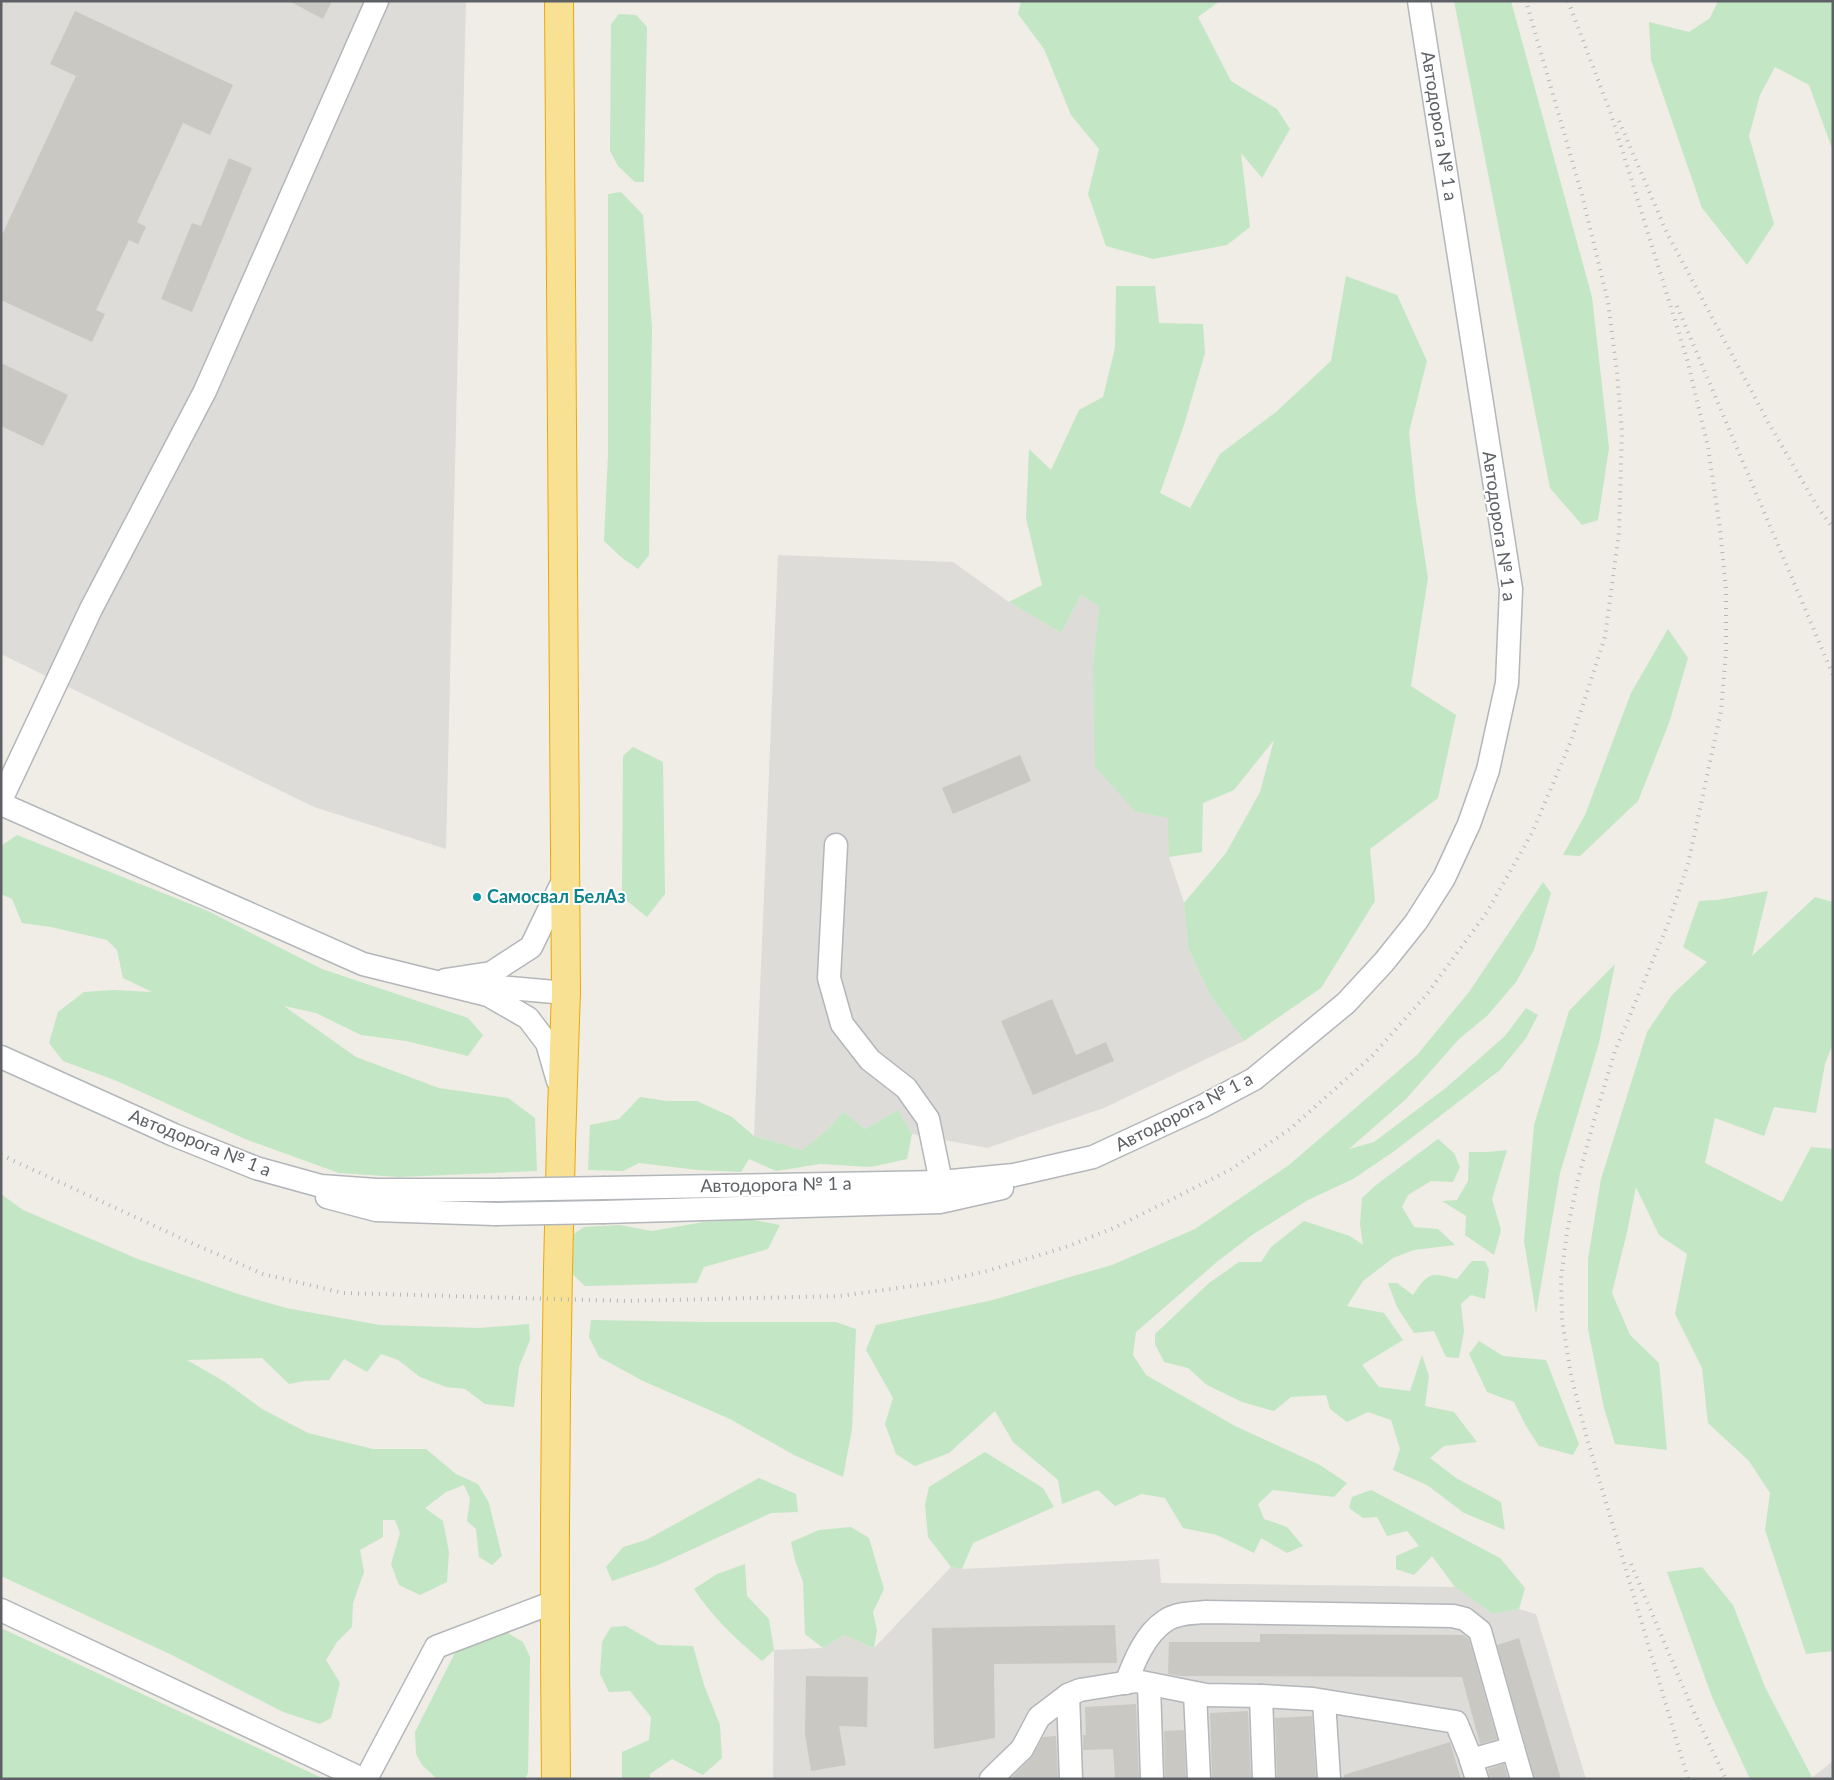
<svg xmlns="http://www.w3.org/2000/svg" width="1834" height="1780" viewBox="0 0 1834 1780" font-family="Lato,sans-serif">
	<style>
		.industrial { fill: #dedcd8 }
		.green { fill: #c3e6c4 }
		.building { fill: #cac8c3 }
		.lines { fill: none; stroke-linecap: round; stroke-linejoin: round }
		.minor-casing { stroke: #b3b6ba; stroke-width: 25 }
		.highway-casing { stroke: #eda808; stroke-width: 30 }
		.minor { stroke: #fff; stroke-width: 22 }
		.highway { stroke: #f9e193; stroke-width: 28 }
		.rail { stroke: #b4b5b6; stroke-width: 4; stroke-dasharray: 1 6; stroke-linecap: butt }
		.minor-bridge-casing { stroke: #b3b6ba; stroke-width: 25; stroke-linecap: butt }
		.minor-bridge { stroke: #fff; stroke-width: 22 }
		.culture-dot { fill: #0f9aa8; stroke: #fff; stroke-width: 2 }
		.labels { text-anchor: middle; stroke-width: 4; stroke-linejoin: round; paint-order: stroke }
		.street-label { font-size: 18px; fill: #5d6166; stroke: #fff }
		.culture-label { font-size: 18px; font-weight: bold; fill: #0d838f; stroke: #fff; text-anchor: start }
	</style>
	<rect width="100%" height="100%" fill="#efede6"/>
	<g class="industrial">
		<polygon points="1,1 466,1 446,849 314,807 1,654"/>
		<polygon points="778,555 953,562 1009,602 1061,633 1081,595 1099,606 1093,663 1136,812 1169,818 1169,857 1184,903 1188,948 1210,995 1244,1041 1104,1108 987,1148 912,1134 898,1110 865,1129 844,1112 826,1131 802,1150 754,1136"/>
		<polygon points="1159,1559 1161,1583 1455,1587 1493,1614 1519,1609 1536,1614 1586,1779 773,1779 774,1650 823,1648 844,1635 874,1648 951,1567 962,1569"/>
		<polygon points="1833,1761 1833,1779 1810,1779"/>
	</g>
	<g class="green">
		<polygon points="1021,1 1220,1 1198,17 1231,81 1277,109 1290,129 1262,178 1241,153 1250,227 1227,245 1153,259 1106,246 1088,194 1099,149 1071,115 1044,49 1018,14"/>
		<polygon points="1454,1 1511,1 1592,297 1609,448 1598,520 1582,525 1550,488"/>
		<polygon points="1718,1 1833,1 1833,151 1809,85 1775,67 1760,95 1749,136 1774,224 1747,265 1702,208 1651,60 1649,22 1689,32 1710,18"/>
		<polygon points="619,14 636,15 647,27 644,182 635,182 618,166 610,151 611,24"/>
		<polygon points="621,192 643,215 652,327 649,555 638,569 621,557 604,541 608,455 608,194"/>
		<polygon points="1346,276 1397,295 1427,361 1409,432 1416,500 1428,578 1411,686 1456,715 1438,798 1370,849 1375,901 1321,988 1244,1041 1210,995 1188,948 1184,903 1226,853 1260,792 1274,740 1234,790 1203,803 1202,852 1169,857 1168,818 1136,812 1095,767 1093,663 1099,606 1081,595 1061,633 1009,602 1042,585 1026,518 1029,449 1051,470 1079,410 1103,397 1115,348 1116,286 1155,286 1159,323 1203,324 1205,353 1184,425 1160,493 1190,508 1220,454 1276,412 1331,361"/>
		<polygon points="1668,629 1688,658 1669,723 1638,801 1580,856 1563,855 1585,815 1631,693"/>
		<polygon points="633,747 663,762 665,894 647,917 622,897 623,756"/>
		<polygon points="17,835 208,911 322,969 468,1018 483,1035 468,1056 406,1041 361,1035 316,1013 284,1006 356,1057 439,1088 508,1098 535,1118 537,1171 399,1177 339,1173 245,1139 117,1081 63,1061 49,1043 58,1012 84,992 113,990 152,992 123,978 117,950 107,940 51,927 22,923 12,899 1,894 1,846"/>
		<polygon points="1543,882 1551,893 1534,950 1516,982 1488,1015 1459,1039 1406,1099 1349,1149 1374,1142 1447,1087 1505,1036 1526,1008 1538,1015 1526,1038 1500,1070 1393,1152 1353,1179 1308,1200 1252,1235 1218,1261 1136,1332 1133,1355 1146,1375 1235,1426 1320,1465 1347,1483 1334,1497 1273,1490 1258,1504 1264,1519 1287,1527 1303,1546 1287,1553 1261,1538 1254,1553 1217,1535 1183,1528 1165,1498 1142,1494 1115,1506 1098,1490 1062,1504 1058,1480 1013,1442 995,1411 949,1453 915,1466 896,1454 885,1424 893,1398 866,1350 876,1325 993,1300 1070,1277 1112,1265 1195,1229 1289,1165 1417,1055 1469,992"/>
		<polygon points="1768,891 1752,956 1815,897 1833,902 1833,1043 1825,1064 1816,1113 1774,1107 1764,1136 1715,1118 1705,1163 1782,1202 1811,1147 1833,1149 1833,1651 1806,1654 1765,1530 1770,1493 1749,1461 1708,1423 1702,1368 1675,1314 1687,1254 1659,1235 1636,1187 1627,1232 1612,1293 1630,1335 1659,1363 1667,1450 1615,1444 1604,1408 1588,1329 1588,1259 1601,1179 1647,1032 1672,995 1707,962 1683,947 1699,901 1717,900"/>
		<polygon points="1615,964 1599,1043 1560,1173 1536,1314 1524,1241 1534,1125 1569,1011"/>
		<polygon points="640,1097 667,1101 697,1101 732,1117 754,1136 802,1150 826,1131 844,1112 865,1129 898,1110 912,1134 907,1159 871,1167 820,1164 776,1171 749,1159 741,1172 698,1170 639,1163 623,1171 588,1170 590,1125 619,1119"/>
		<polygon points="1438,1139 1454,1153 1460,1167 1453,1182 1431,1181 1408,1195 1402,1207 1414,1227 1438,1229 1455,1245 1414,1250 1393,1258 1363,1281 1347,1306 1384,1313 1403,1340 1362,1365 1379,1387 1410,1391 1422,1355 1429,1376 1425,1406 1454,1412 1477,1442 1444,1446 1430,1458 1456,1478 1501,1502 1505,1530 1464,1513 1427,1485 1393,1470 1400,1449 1391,1420 1368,1412 1347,1422 1330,1409 1326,1395 1291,1397 1274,1411 1242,1402 1207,1385 1188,1368 1164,1362 1155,1344 1155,1334 1209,1283 1239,1262 1261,1262 1271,1247 1304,1221 1350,1236 1363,1245 1360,1224 1362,1198 1376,1185"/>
		<polygon points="1507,1150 1492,1199 1501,1230 1494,1255 1465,1235 1466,1216 1442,1201 1457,1200 1468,1181 1469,1152 1487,1152"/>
		<polygon points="1,1194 23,1210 138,1259 238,1294 286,1308 380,1325 479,1328 529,1324 530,1340 519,1367 514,1407 485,1404 465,1389 446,1387 420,1377 398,1360 381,1354 367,1372 344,1359 329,1380 305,1381 289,1384 262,1358 187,1360 225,1382 262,1409 308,1433 373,1449 426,1449 456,1474 478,1484 489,1503 502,1556 492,1565 479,1557 476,1529 467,1521 470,1498 464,1485 446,1492 425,1508 443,1521 449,1552 447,1582 420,1595 399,1585 391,1564 400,1533 395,1520 383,1520 383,1537 360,1550 364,1572 353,1603 352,1627 337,1642 326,1660 340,1683 331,1718 320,1724 283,1712 172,1655 1,1576"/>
		<polygon points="749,1219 780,1225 768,1249 704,1267 697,1283 585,1286 568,1270 569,1237 584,1227 620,1225 652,1231 704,1222"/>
		<path d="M1472 1261H1485L1489 1270 1485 1299 1471 1295 1461 1304 1464 1331 1459 1358 1446 1357 1434 1331 1414 1333 1397 1307 1388 1283H1397L1413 1295C1428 1272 1431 1272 1457 1279Z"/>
		<polygon points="591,1320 705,1322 836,1322 856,1329 852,1429 843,1477 794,1455 730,1419 643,1381 599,1357 589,1337"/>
		<polygon points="1479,1341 1503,1356 1546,1360 1579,1444 1573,1455 1539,1446 1526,1426 1514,1402 1487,1392 1469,1354"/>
		<polygon points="985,1452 1043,1488 1054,1507 973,1543 962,1569 951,1567 928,1537 925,1505 929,1487"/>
		<polygon points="759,1478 796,1494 798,1512 771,1513 658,1565 612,1581 606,1567 623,1547 646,1540"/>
		<polygon points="1371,1490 1500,1558 1525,1588 1519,1609 1493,1614 1455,1587 1432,1556 1414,1575 1396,1569 1396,1556 1419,1546 1407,1531 1387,1536 1377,1517 1363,1518 1349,1508 1352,1497"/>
		<polygon points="851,1527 869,1538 884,1589 873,1612 877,1630 874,1648 844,1635 823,1648 805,1634 803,1582 795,1560 791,1542 819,1530"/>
		<path d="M745 1564 747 1596 769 1619 774 1650 762 1661C734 1637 715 1620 694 1589L717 1574Z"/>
		<polygon points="1702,1567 1733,1605 1765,1687 1812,1777 1810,1779 1750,1779 1712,1697 1667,1572"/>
		<polygon points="626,1626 659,1645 693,1646 704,1685 720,1725 722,1758 703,1775 672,1759 650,1774 650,1779 622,1779 622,1752 649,1740 651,1717 630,1691 609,1692 600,1674 602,1642 611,1627"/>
		<polygon points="1,1628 324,1779 1,1779"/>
		<polygon points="506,1632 523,1642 530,1657 528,1773 525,1779 437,1779 422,1765 416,1754 415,1732 461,1641"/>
	</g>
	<g class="building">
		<polygon points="289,1 332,1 323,19"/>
		<polygon points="75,11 233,85 210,135 183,123 137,222 146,227 138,244 129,240 96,310 105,314 92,342 1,300 1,237 76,76 50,64"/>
		<polygon points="229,158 252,168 192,312 161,299 192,223 201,226"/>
		<polygon points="1,363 68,395 43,446 1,426"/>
		<polygon points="1020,755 1031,781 953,814 942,788"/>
		<polygon points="1052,999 1076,1055 1106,1042 1114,1061 1033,1095 1001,1021"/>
		<polygon points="1115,1625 1117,1663 994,1664 995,1738 934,1749 932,1628"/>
		<polygon points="1260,1634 1463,1635 1469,1639 1497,1739 1480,1744 1462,1677 1180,1676 1168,1674 1169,1642 1260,1642"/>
		<polygon points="1519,1638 1561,1779 1535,1779 1497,1645"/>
		<polygon points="806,1676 868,1677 867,1727 839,1726 846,1765 811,1771 805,1734"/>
		<polygon points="1136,1704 1139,1779 1115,1779 1113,1749 1083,1750 1083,1735 1086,1735 1085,1707"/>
		<polygon points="1248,1711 1251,1779 1212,1779 1210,1713"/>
		<polygon points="1312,1716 1316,1779 1277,1779 1275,1718"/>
		<polygon points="1184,1730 1186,1779 1165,1779 1164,1731"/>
		<polygon points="1056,1736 1058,1779 1010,1779 1031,1758 1043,1737"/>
		<polygon points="1450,1742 1461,1779 1344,1779 1344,1775"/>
		<polygon points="1504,1764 1508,1779 1490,1779 1488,1769"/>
	</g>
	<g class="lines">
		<g class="minor-casing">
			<g id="minor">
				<polyline points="1,800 91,609 205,391 377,1"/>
				<polyline points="1,804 363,964 488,995 528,1018 547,1043 558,1081"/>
				<polyline points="836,845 829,978 842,1024 870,1060 906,1088 928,1119 941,1182"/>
				<polyline points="445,980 491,973 531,947 564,879"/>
				<polyline points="475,985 566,993"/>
				<polyline points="1,1057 174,1135 256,1168 321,1186 376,1190 499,1190"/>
				<polyline points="605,1188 941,1182 1014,1175 1093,1157 1203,1106 1254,1079 1346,1003 1384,962 1416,922 1444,878 1469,824 1488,770 1507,683 1511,589 1419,1"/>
				<polyline points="327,1197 376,1210 495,1214"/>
				<polyline points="604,1212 940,1202 1002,1188"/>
				<polyline points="1,1610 362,1779"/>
				<path d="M1126 1683C1134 1662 1145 1634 1165 1621 1176 1613 1193 1613 1206 1612L1453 1616 1465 1619 1480 1631 1513 1748"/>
				<polyline points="1149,1684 1152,1779"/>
				<polyline points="1195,1693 1199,1779"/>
				<polyline points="1068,1695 1071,1779"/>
				<polyline points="1261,1696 1264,1779"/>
				<polyline points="1324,1701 1329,1779"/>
				<polyline points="1471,1760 1513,1748 1522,1779"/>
				<polyline points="366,1779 436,1647 554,1602"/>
				<polyline points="991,1779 1022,1749 1039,1717 1068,1695 1080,1690 1136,1681 1206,1695 1261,1696 1313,1699 1456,1722 1469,1754 1477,1779"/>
			</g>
		</g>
		<g class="highway-casing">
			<path id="highway" d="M556 1779C553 1517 556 1254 566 993L559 1"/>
		</g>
		<use href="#minor" class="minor"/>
		<use href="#highway" class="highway"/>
		<g class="rail">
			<polyline points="1568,1 1611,114 1687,359 1708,447 1720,529 1726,590 1726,651 1721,711 1688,864 1668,924 1615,1051 1595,1117 1578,1179 1567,1232 1561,1278 1562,1320 1571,1375 1586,1435 1688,1779"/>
			<polyline points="1619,121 1667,233 1768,422 1817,506 1833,528"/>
			<polyline points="1677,306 1833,675"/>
			<polyline points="1,1155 187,1241 263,1274 343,1293 625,1301 756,1298 840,1296 934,1283 987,1271 1066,1247 1116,1227 1230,1170 1290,1129 1372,1056 1427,994 1487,912 1532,833 1571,741 1605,637 1619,532 1622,432 1617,373 1608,302 1582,195 1526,1"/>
			<polyline points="1631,1564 1693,1710 1726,1779"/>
		</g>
		<g class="minor-bridge-casing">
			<g id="minor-bridge">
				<polyline points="499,1190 605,1188"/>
				<polyline points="495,1214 604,1212"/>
			</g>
		</g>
		<use href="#minor-bridge" class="minor-bridge"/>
	</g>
	<circle class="culture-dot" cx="477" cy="897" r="5"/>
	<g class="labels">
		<g class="street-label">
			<text transform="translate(1439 126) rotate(81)" y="6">Автодорога № 1 а</text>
			<text transform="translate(1499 526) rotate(82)" y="6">Автодорога № 1 а</text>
			<text transform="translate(1184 1112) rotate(-27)" y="6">Автодорога № 1 а</text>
			<text transform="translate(200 1143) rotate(22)" y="6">Автодорога № 1 а</text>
			<text transform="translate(776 1185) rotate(-1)" y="6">Автодорога № 1 а</text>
		</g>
		<g class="culture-label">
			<text x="487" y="903">Самосвал БелАз</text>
		</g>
	</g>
	<rect width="1834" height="1780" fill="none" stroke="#5d6166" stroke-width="5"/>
</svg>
